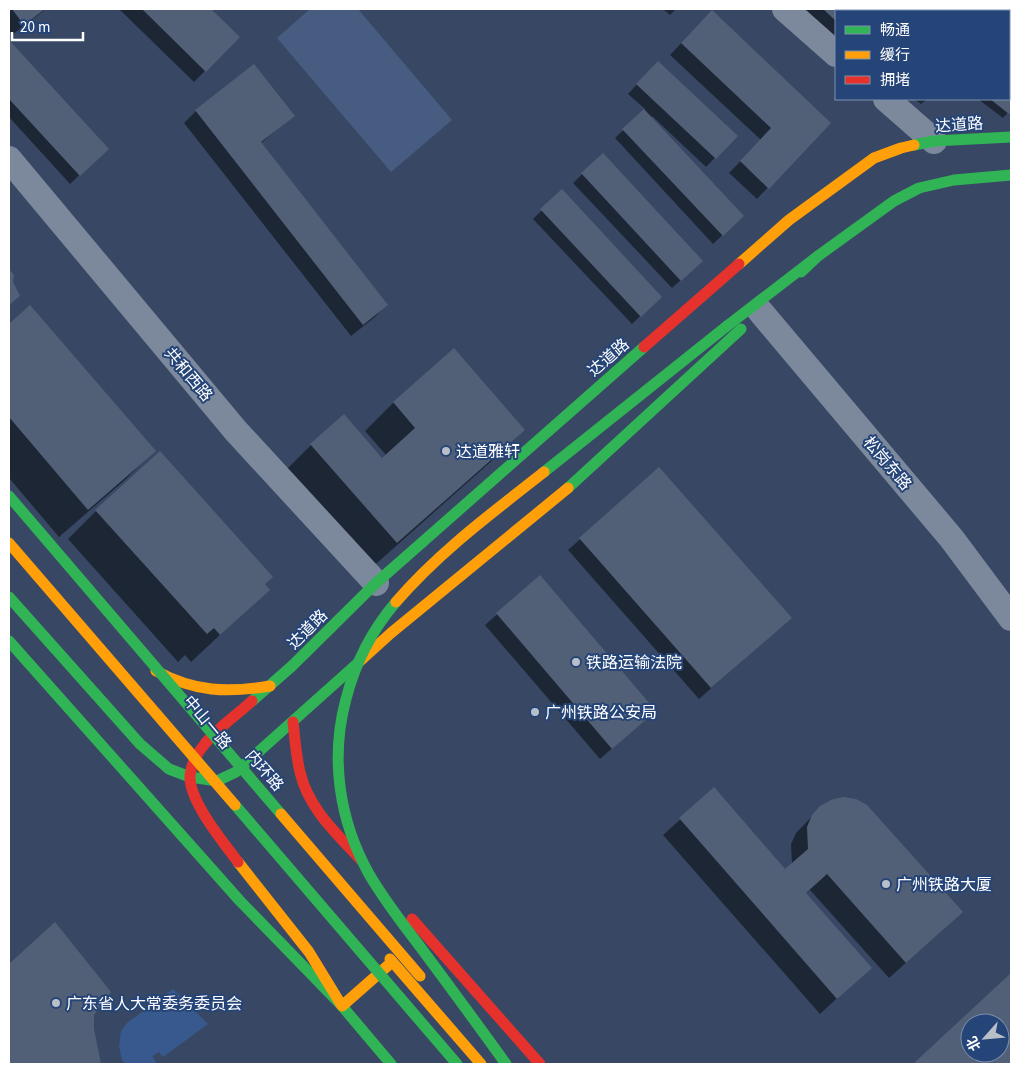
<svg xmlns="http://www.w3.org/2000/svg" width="1020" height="1073" viewBox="0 0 1020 1073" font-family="'Source Sans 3','Noto Sans SC',sans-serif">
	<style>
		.green { fill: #38598e }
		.water { fill: #465c81 }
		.shadow { fill: #0007; fill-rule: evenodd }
		.building { fill: #526077; fill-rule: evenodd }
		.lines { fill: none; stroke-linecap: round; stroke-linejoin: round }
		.street { stroke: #7c889b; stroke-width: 26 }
		.fast { stroke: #30b455; stroke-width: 11 }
		.slow { stroke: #ff9f0a; stroke-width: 11 }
		.jam { stroke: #e5322d; stroke-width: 11 }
		.fast-bridge { stroke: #30b455; stroke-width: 11 }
		.slow-bridge { stroke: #ff9f0a; stroke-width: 11 }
		.poi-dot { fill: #b9bfc9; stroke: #254477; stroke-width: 2 }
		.labels { text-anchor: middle; stroke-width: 4; stroke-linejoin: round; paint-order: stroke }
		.street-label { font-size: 16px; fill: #fff; stroke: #254477 }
		.poi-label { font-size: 16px; fill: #fff; stroke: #254477; text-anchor: start }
	</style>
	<rect width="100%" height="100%" fill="#384864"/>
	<polygon class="green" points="173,989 208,1024 163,1057 159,1052 152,1056 156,1062 154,1064 126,1064 122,1060 119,1046 121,1031 127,1023"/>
	<polygon class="water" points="310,9 358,9 452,120 391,172 277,38"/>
	<g class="shadow">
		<polygon points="9,9 46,9 12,35 9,31"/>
		<polygon points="119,9 210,9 238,37 194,82"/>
		<polygon points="663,9 676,9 670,15"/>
		<polygon points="805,9 892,9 889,11 836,11 836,37"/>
		<polygon points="943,9 971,9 974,11 941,11"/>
		<polygon points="976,9 1007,9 1005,11 979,11"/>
		<polygon points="1011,21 1011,32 1009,30 1009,24"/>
		<polygon points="700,23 829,123 757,199 729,173 761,140 670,55"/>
		<polygon points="1009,36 1011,38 1011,109 1003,118 978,99 1009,99"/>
		<polygon points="9,42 107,149 70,184 9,117"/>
		<polygon points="254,66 293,116 260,144 386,305 375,317 351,336 184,123 196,111"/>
		<polygon points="649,71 736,136 706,167 652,116 651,118 734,224 713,244 615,138 645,109 628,94"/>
		<polygon points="914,99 927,99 921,104"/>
		<polygon points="602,155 693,269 672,288 573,183"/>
		<polygon points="562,191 660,297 632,324 533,219"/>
		<polygon points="30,307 154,451 126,479 59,537 9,478 9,325"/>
		<polygon points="453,350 524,430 495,458 368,571 283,473 311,445 382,459 386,455 365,431 393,403"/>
		<polygon points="659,469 778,629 699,699 568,550"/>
		<polygon points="96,511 263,584 268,590 191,662 185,655 178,662 68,539"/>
		<polygon points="539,577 642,722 600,759 485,625"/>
		<polygon points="714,789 785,871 792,865 791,844 796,833 821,807 945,928 889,978 810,890 805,894 870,968 820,1014 663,835"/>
		<polygon points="55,924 93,1015 92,1030 99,1064 9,1064 9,966"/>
		<path d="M1011 975V1064H915ZM970 1023H1000V1053H970Z"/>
	</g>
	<g class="building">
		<polygon points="12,9 45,9 24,25"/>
		<polygon points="142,9 211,9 240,37 206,72"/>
		<polygon points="823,9 890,9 886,11 836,11 836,21"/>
		<polygon points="943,9 973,9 976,11 941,11"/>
		<polygon points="712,10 831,123 769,189 740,161 771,128 681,43"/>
		<polygon points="1009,34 1011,36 1011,71 1009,69"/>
		<polygon points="9,40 109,149 80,176 9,99"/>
		<polygon points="658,61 738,136 716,159 636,84"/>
		<polygon points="254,64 295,116 261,142 388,305 363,325 195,110"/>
		<polygon points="1009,78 1011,80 1011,111 1009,114 990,99 1009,99"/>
		<polygon points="644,109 744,216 723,236 622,129"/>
		<polygon points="603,153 703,261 681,281 581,173"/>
		<polygon points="562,189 662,297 641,317 540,209"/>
		<polygon points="9,269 14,275 13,282 20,296 9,305"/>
		<polygon points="30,305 156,451 88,510 9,417 9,324"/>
		<polygon points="454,348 525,430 397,543 310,444 344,414 382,458 415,428 393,402"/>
		<polygon points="160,451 273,577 265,584 270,590 220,635 214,628 207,634 95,510"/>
		<polygon points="659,467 792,618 711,688 579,538"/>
		<polygon points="540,575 656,711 612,749 496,613"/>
		<polygon points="714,787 785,869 808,849 807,827 812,815 820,806 831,800 843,797 856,799 867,805 963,912 906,963 827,874 806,893 872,968 837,999 679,818"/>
		<polygon points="55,922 111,992 94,1015 94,1029 101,1064 9,1064 9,964"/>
		<path d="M1011 973V1064H913ZM970 1023H1000V1053H970Z"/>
	</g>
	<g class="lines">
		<g class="street">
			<polyline points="785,9 836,54"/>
			<polyline points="886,99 934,141"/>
			<polyline points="9,159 236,431 376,583"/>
			<polyline points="760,311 952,539 1011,618"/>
		</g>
		<g class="fast">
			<polyline points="914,145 934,141 1011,137"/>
			<polyline points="801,272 818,256 894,201 919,188 954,180 1011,175"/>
			<polyline points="727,326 818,256"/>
			<polyline points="568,488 741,329"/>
			<polyline points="9,597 140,744 169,769 190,777 217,781 236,772 359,662"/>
			<polyline points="9,641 240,901 342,1006 391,1064"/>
			<polyline points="252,701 292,666 376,583 644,347"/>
		</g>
		<g class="slow">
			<polyline points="739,264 789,220 874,158 901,148 914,145"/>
			<polyline points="359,662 391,633 568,488"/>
			<path d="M156 671C195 692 227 693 270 686"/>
			<polyline points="238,862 309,952 342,1006 392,962"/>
			<polyline points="390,959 481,1064"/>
		</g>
		<g class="jam">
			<polyline points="644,347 739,264"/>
			<path d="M293 722C295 739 296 756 300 772 308 808 337 834 361 860"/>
			<path d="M238 862C223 842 189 801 190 776 191 765 197 753 204 745 215 730 238 714 252 701"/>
			<polyline points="412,919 540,1064"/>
		</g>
		<g class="fast-bridge">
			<polyline points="544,472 727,326"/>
			<polyline points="9,496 281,814"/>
			<path d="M396 602C372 630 355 664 346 699 330 758 339 820 369 874 384 900 403 924 421 948 450 987 478 1025 506 1064"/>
			<polyline points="235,805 457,1064"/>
		</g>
		<g class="slow-bridge">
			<polyline points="9,543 235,805"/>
			<path d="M396 602C439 552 492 513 544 472"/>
			<polyline points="281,814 420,976"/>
		</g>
	</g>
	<g class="poi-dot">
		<circle cx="446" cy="451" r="5"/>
		<circle cx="576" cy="662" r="5"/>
		<circle cx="535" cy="712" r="5"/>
		<circle cx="886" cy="884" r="5"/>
		<circle cx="56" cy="1003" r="5"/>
	</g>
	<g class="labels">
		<g class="street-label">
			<text transform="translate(959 124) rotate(-4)" y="6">达道路</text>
			<text transform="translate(608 357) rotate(-41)" y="6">达道路</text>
			<text transform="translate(189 374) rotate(50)" y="6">共和西路</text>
			<text transform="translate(888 463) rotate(50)" y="6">松岗东路</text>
			<text transform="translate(307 629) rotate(-45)" y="6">达道路</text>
			<text transform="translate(208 722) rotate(50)" y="6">中山一路</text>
			<text transform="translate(265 770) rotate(49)" y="6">内环路</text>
		</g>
		<g class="poi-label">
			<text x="456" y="457">达道雅轩</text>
			<text x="586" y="668">铁路运输法院</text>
			<text x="545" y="718">广州铁路公安局</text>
			<text x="896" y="890">广州铁路大厦</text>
			<text x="66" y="1009">广东省人大常委务委员会</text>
		</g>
	</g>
	<rect width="1020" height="1073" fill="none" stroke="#ffffff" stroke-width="20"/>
	<rect x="835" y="10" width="175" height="90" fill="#254477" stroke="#7c8fad"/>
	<rect x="845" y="26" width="25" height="8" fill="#30b455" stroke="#7c8fad"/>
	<text x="880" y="35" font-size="15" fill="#ffffff">畅通</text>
	<rect x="845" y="51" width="25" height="8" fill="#ff9f0a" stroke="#7c8fad"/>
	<text x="880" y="60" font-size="15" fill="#ffffff">缓行</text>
	<rect x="845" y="76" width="25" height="8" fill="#e5322d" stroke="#7c8fad"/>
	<text x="880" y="85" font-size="15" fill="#ffffff">拥堵</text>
	<g transform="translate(985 1038) rotate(243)"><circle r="24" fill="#254477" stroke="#7c8fad"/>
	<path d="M0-4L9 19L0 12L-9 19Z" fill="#b9bfc9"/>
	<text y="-8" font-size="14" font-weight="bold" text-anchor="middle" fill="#ffffff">北</text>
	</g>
	<path d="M12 32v8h71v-8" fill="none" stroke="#ffffff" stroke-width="2.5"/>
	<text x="20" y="32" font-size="15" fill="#ffffff" stroke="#254477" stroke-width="4" paint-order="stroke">20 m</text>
</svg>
